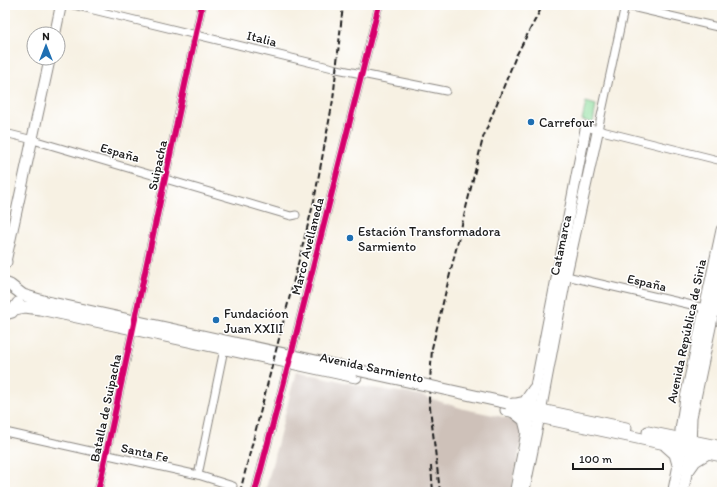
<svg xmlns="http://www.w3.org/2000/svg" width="727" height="497" viewBox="0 0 727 497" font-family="Itim,sans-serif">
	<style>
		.railway { fill: #cec1b9 }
		.green { fill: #8ede9e; stroke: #557d5d }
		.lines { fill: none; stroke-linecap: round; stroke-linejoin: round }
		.street-casing { stroke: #8a8680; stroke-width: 9 }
		.secondary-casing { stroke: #8a8680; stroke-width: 12 }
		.primary-casing { stroke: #8a8680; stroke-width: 13 }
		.street { stroke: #fff; stroke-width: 7 }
		.secondary { stroke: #fff; stroke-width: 10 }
		.primary { stroke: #fff; stroke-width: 11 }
		.rail { stroke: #1c1c1c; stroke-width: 2; stroke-dasharray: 6 3; stroke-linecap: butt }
		.primary-bridge-casing { stroke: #8a8680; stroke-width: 13; stroke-linecap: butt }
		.primary-bridge { stroke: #fff; stroke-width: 11 }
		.cycleway-casing { stroke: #fff; stroke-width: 8 }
		.cycleway { stroke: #d6006c; stroke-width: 6 }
		.poi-dot { fill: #1f6fb2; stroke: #fff; stroke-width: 1.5 }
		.labels { text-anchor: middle; stroke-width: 3; stroke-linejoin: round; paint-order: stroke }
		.street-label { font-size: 13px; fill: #1c1c1c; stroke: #fff }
		.poi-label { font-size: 13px; fill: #1c1c1c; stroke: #fff; text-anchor: start }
	</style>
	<rect width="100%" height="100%" fill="#fff"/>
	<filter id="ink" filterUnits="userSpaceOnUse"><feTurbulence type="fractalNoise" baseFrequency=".025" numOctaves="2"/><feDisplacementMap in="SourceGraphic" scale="8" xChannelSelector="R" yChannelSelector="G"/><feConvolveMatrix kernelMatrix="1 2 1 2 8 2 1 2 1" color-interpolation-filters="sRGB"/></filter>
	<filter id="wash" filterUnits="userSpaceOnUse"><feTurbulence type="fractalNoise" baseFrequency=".012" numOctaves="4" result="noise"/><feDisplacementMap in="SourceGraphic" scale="16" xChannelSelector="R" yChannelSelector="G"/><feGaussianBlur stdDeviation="0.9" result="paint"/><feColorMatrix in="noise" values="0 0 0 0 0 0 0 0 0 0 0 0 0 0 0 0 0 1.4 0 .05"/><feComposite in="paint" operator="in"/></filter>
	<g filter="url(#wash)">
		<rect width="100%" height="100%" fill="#f7f1e3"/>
		<polygon class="railway" points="296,371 366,387 419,395 464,409 518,420 524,429 511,492 265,492"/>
		<polygon class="green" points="586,102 596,105 593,123 582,120"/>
	</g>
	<g filter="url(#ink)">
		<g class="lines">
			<g class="street-casing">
				<g id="street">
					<polyline points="73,5 337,69 446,91"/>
					<polyline points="623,5 722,28"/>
					<polyline points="586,127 722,161"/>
					<polyline points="598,130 625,5"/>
					<polyline points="5,133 33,140 291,216 296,215"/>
					<polyline points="562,275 722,312"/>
					<polyline points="5,432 198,475 233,486 231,492"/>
					<polyline points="198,475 224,349"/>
					<polyline points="98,492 202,5"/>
					<polyline points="255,492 291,355 379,5"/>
				</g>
			</g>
			<g class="secondary-casing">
				<g id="secondary">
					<polyline points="55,34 61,5"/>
					<polyline points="5,264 50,58"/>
					<polyline points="515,492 586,127"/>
					<polyline points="524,492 541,409 566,276 598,130"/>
					<polyline points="673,492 682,448"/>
					<polyline points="683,492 691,450"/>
				</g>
			</g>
			<g class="primary-casing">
				<g id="primary">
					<polyline points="5,263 6,262"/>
					<polyline points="5,283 10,285 23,295 43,301 357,370"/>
					<polyline points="15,309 25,307 40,309 356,377"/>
					<polyline points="5,314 12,312 18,303"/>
					<polyline points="513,404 626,428"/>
					<polyline points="516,404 525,402 534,389"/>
					<polyline points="506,410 722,456"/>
					<polyline points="515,413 524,420 527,432"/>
					<polyline points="648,432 722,447"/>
					<polyline points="666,446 675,454 679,468"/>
					<polyline points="682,448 681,430 686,398 722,230"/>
					<polyline points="690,448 691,417 722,270"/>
					<polyline points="688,471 695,461 708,453"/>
				</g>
			</g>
			<use href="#street" class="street"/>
			<use href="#secondary" class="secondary"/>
			<use href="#primary" class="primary"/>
			<g class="rail">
				<polyline points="431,466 433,492"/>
				<polyline points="240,492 314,201 333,100 343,5"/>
				<polyline points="440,492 429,399 432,348 483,138 516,56 543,5"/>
			</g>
			<g class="primary-bridge-casing">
				<polyline id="primary-bridge" points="357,370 507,403"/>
			</g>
			<use href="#primary-bridge" class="primary-bridge"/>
			<g class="cycleway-casing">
				<g id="cycleway">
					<polyline points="98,492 202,5"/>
					<polyline points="255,492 291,355 379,5"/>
				</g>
			</g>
			<use href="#cycleway" class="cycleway"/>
		</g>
	</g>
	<g class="poi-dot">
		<circle cx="531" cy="122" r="4"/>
		<circle cx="350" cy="238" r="4"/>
		<circle cx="216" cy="320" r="4"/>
	</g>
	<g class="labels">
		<g class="street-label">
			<text transform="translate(262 38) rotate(14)" y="5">Italia</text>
			<text transform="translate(120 152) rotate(16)" y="5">España</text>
			<text transform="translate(157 165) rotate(-78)" y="5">Suipacha</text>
			<text transform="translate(560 245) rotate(-78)" y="5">Catamarca</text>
			<text transform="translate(307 246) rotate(-76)" y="5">Marco Avellaneda</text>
			<text transform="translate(647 282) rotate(13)" y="5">España</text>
			<text transform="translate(686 331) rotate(-78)" y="5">Avenida República de Siria</text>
			<text transform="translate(372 367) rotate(12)" y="5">Avenida Sarmiento</text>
			<text transform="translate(105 408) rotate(-78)" y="5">Batalla de Suipacha</text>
			<text transform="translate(145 452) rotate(12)" y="5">Santa Fe</text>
		</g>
		<g class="poi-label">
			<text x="539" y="127">Carrefour</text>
			<text x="358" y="236">Estación Transformadora<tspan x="358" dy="15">Sarmiento</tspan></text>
			<text x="224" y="318">Fundacióon<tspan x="224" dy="15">Juan XXIII</tspan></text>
		</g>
	</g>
	<rect width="727" height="497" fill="none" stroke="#fff" stroke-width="20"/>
	<g transform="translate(46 46)"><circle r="19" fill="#ffffff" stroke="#a4a4a4"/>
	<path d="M0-3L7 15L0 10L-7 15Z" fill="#1f6fb2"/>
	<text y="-6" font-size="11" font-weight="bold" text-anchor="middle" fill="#1c1c1c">N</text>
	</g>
	<path d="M573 463v6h90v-6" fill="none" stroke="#1c1c1c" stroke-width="2"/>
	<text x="579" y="463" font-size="12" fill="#1c1c1c" stroke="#ffffff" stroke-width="3" paint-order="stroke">100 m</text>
</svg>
